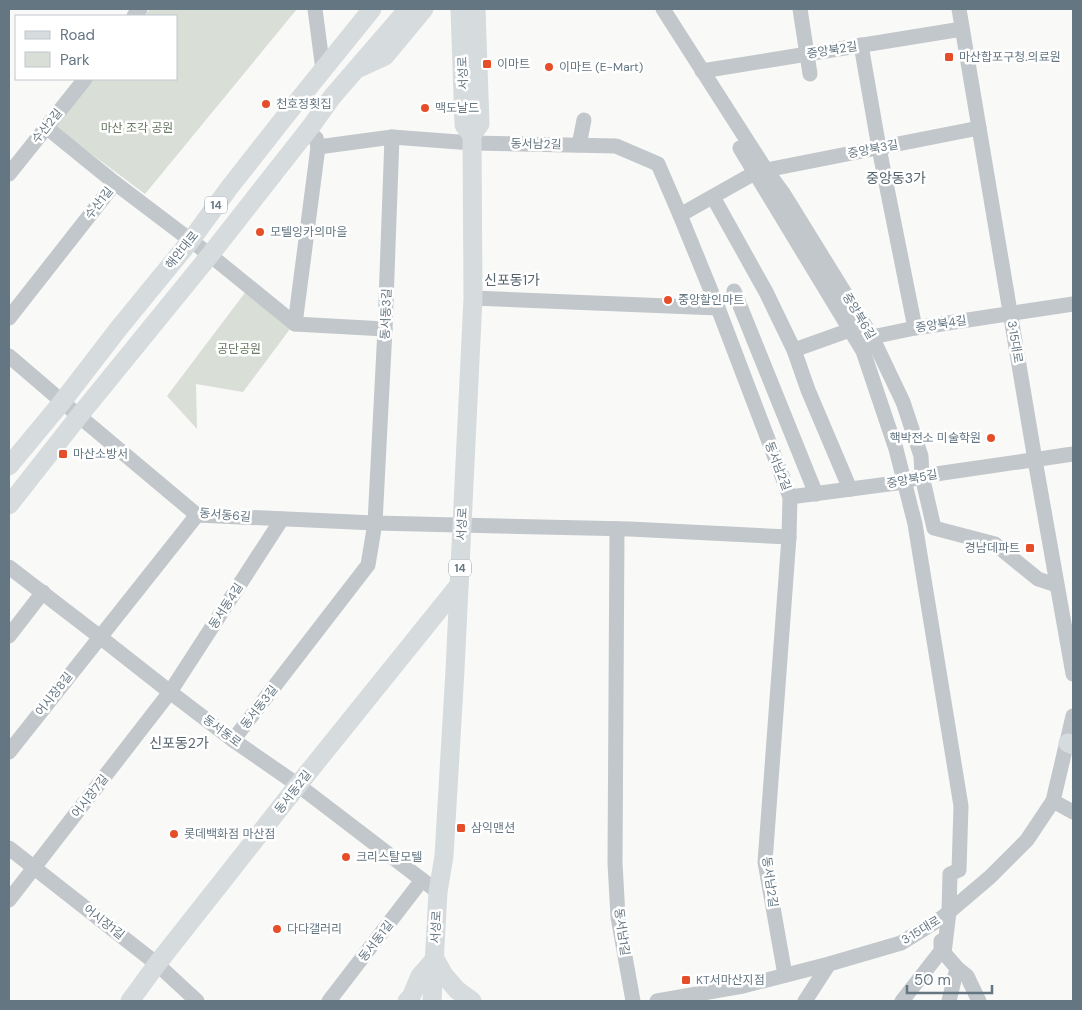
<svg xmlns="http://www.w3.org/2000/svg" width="1082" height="1010" viewBox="0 0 1082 1010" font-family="'DM Sans','Noto Sans KR',sans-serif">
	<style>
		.green { fill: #d9ded6 }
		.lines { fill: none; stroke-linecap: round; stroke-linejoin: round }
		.minor { stroke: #c2c7cb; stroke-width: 15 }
		.major { stroke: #d6dbde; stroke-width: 19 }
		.poi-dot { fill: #e64e2a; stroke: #fff; stroke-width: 2 }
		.labels { text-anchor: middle; stroke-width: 5; stroke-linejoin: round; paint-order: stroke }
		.shield { fill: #fff; stroke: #929fa8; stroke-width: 1 }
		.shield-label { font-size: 11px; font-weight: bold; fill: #647682 }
		.street-label { font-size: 12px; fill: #647682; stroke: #fff }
		.poi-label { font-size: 12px; fill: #647682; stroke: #fff; text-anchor: start }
		.park-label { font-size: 12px; fill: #687a63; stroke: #fff }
		.neighbourhood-label { font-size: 14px; fill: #56646d; stroke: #fff }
	</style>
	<rect width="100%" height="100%" fill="#f9f9f7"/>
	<g class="green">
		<polygon points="150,9 297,9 145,194 54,126 93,79 176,79 176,16 144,16"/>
		<polygon points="247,290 290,329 243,392 196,384 197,429 167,396"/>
	</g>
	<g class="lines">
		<g class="minor">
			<polyline points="315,9 323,70"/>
			<polyline points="663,9 766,170 783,193 872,337 903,402 921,456 922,476 934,528 995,544 1038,579 1056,585"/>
			<polyline points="800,9 810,74"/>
			<polyline points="959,9 1035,460 1073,674"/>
			<polyline points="134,16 140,9"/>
			<polyline points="861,45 879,148 915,328"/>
			<polyline points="702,71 962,29"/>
			<polyline points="46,127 115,183 210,255 295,324 385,329"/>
			<polyline points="579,145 584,120"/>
			<polyline points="318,147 392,137 472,143 616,146 658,164 680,215 718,308 790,497 789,537 765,862 785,975"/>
			<polyline points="740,148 863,351 896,449 915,524 961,806 959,870 950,874 949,912 944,953 957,968 949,1001"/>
			<polyline points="9,174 85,79"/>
			<polyline points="713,197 766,292 794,350 850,330"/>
			<polyline points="680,215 751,175 766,170 979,128"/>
			<polyline points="734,291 816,494"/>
			<polyline points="473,298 718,308"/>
			<polyline points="9,318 115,183"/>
			<polyline points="295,324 318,147 316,138"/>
			<polyline points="872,337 915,328 1073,304"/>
			<polyline points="794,350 808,390 850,489"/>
			<polyline points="9,356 79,416 197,515 375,523 630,529 789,537"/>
			<polyline points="790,497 904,482 922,476 1073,454"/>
			<polyline points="617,529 615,863 618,917 633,1001"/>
			<polyline points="9,567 100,637 170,692 233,740 298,785 438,892"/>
			<polyline points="9,636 43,592"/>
			<polyline points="233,740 368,565 375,523 385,329 392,137"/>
			<polyline points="9,752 197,515"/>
			<polyline points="1053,801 1073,812"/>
			<polyline points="9,848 157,964 197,1001"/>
			<polyline points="9,900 170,692 282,519"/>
			<polyline points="957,968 967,976 979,1001"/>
			<polyline points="329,1001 422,880"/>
			<polyline points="657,1001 743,986 829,964 901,943 943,917 990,877 1027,840 1053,801 1073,716"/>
			<polyline points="805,1001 829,964"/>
			<polyline points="902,1001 941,951 941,941"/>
		</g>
		<g class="major">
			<polyline points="460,9 464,125 472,135"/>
			<polyline points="361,67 385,56 424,9"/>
			<polyline points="9,466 62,402 119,328 191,240 229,188 284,118 372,9"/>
			<polyline points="9,505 79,416 210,255 312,125 332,97 408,9"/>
			<polyline points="1068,743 1073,745"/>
			<polyline points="130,1001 157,964 298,785 459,585"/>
			<polyline points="407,1001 411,997 420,976 435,959 444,975 457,990 472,1001"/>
			<polyline points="432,1001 438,892 444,856 455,670 473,298 472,135 480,124 476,9"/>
		</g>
	</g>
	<g class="poi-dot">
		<rect x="944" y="52" width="10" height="10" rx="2.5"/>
		<rect x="482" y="59" width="10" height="10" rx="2.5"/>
		<circle cx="549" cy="67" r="5"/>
		<circle cx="266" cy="104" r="5"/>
		<circle cx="425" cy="108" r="5"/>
		<circle cx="260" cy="232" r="5"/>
		<circle cx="668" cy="300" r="5"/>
		<circle cx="991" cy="438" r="5"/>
		<rect x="58" y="449" width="10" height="10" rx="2.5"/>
		<rect x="1025" y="543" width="10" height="10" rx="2.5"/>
		<rect x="456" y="823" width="10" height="10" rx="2.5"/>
		<circle cx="174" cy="834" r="5"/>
		<circle cx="346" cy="857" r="5"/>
		<circle cx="277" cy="929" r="5"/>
		<rect x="681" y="975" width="10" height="10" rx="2.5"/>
	</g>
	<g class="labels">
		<g class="shield">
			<rect x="205" y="196.5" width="22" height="17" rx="4"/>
			<rect x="449" y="559.5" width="22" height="17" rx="4"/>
		</g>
		<g class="shield-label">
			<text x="216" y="209">14</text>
			<text x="460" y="572">14</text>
		</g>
		<g class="street-label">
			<text transform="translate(832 50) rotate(-9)" y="4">중앙북2길</text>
			<text transform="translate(463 73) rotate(-92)" y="4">서성로</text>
			<text transform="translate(47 126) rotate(-51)" y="4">수산2길</text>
			<text transform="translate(536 144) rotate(1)" y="4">동서남2길</text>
			<text transform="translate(873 149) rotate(-11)" y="4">중앙북3길</text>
			<text transform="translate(99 203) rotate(-52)" y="4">수산1길</text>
			<text transform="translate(182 250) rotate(-51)" y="4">해안대로</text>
			<text transform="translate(386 314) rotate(-88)" y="4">동서동3길</text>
			<text transform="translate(859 316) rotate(59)" y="4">중앙북6길</text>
			<text transform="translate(941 324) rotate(-9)" y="4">중앙북4길</text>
			<text transform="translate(1015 342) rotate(81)" y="4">3·15대로</text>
			<text transform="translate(778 466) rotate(69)" y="4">동서남2길</text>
			<text transform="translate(912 479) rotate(-11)" y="4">중앙북5길</text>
			<text transform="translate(225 515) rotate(5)" y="4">동서동6길</text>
			<text transform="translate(462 524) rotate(-87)" y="4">서성로</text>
			<text transform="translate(226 606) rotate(-57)" y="4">동서동4길</text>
			<text transform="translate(54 694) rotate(-52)" y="4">어시장8길</text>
			<text transform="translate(259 707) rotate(-52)" y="4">동서동3길</text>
			<text transform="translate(222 731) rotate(37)" y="4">동서동로</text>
			<text transform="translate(293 792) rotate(-52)" y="4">동서동2길</text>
			<text transform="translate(90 796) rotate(-52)" y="4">어시장7길</text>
			<text transform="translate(770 882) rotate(82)" y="4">동서남2길</text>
			<text transform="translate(104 922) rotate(38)" y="4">어시장1길</text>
			<text transform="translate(436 927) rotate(-87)" y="4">서성로</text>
			<text transform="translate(921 930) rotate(-31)" y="4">3·15대로</text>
			<text transform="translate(622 932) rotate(82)" y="4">동서남1길</text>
			<text transform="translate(376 941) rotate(-52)" y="4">동서동1길</text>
		</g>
		<g class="poi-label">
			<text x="959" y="61">마산합포구청.의료원</text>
			<text x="497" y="68">이마트</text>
			<text x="559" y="71">이마트 (E-Mart)</text>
			<text x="276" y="108">천호정횟집</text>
			<text x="435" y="112">맥도날드</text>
			<text x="270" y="236">모텔잉카의마을</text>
			<text x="678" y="304">중앙할인마트</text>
			<text x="981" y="442" text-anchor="end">핵박전소 미술학원</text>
			<text x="73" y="458">마산소방서</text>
			<text x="1020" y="552" text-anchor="end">경남데파트</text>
			<text x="471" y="832">삼익맨션</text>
			<text x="184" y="838">롯데백화점 마산점</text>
			<text x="356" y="861">크리스탈모텔</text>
			<text x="287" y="933">다다갤러리</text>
			<text x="696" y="984">KT서마산지점</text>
		</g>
		<g class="park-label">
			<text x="137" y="132">마산 조각 공원</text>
			<text x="239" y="353">공단공원</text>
		</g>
		<g class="neighbourhood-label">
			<text x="896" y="183">중앙동3가</text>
			<text x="512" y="285">신포동1가</text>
			<text x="179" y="748">신포동2가</text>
		</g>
	</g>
	<rect width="1082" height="1010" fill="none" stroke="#647682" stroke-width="20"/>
	<rect x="15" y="15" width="162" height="65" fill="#ffffff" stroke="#c1c8cd"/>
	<rect x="25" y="31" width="25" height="8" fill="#d6dbde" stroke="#c1c8cd"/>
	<text x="60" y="40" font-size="15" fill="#647682">Road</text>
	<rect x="25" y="52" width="25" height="15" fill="#d9ded6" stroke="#c1c8cd"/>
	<text x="60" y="65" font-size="15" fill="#647682">Park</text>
	<path d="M907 985v8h85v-8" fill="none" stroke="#647682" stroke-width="2.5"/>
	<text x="914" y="985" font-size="15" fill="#647682" stroke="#ffffff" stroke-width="4" paint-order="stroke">50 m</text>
</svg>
